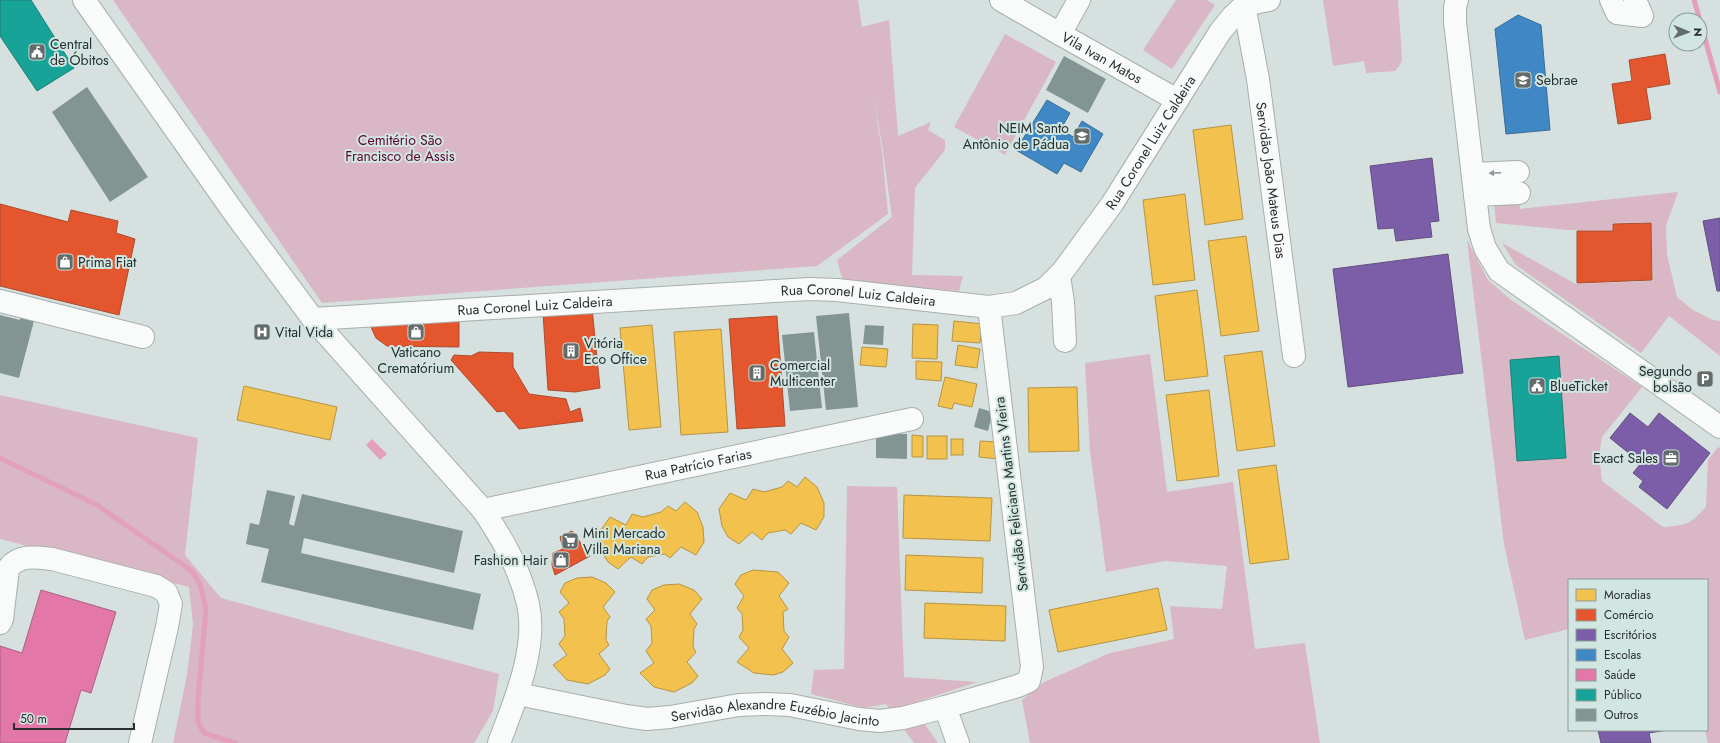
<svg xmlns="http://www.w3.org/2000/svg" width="1720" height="743" viewBox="0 0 1720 743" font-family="Jost,sans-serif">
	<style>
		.green { fill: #d9b7c4 }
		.water { fill: #e2a1b9 }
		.homes { fill: #f2c14e; stroke: #b59544 }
		.shops { fill: #e4572e; stroke: #ab4b2e }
		.offices { fill: #7b5ea7; stroke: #625082 }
		.schools { fill: #3f88c5; stroke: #386d97 }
		.health { fill: #e377a8; stroke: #ab6183 }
		.public { fill: #17a398; stroke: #1c8078 }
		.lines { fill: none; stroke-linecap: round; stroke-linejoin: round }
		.stream { stroke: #e2a1b9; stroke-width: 5 }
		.building { fill: #829592 }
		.minor-casing { stroke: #a7afae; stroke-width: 24 }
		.major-casing { stroke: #a7afae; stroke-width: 24 }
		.minor { stroke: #f9fafa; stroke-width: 22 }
		.major { stroke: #f9fafa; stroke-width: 22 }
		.oneway { fill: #909494 }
		.labels { text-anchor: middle; stroke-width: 4; stroke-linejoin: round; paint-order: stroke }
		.poi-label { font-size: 14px; fill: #272e2d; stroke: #d1e5e1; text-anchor: start }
		.street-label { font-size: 14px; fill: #272e2d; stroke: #d1e5e1 }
		.park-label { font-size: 14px; fill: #5d0331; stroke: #d1e5e1 }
	</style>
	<rect width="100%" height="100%" fill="#d6e0de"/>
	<g class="green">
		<polygon points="113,0 858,0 862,27 889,20 898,136 931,122 928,130 945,140 945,150 915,188 912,275 963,276 959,291 843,281 837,260 892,217 882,144 873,95 882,151 888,214 817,266 322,303"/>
		<polygon points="1176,0 1207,0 1215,5 1172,69 1143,50"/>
		<polygon points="1323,0 1398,0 1402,59 1400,65 1395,71 1366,73 1364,61 1333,66"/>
		<polygon points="1005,34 1056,62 1005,155 954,127"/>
		<polygon points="1678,192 1666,226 1667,254 1677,297 1693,310 1713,320 1720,321 1720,356 1669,316 1641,353 1516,265 1502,243 1576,284 1653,281 1651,222 1612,223 1612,230 1567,230 1496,223 1494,201 1519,198 1520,209"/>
		<path d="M1467 240 1488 280 1511 300 1642 387 1602 437 1599 456 1602 481 1663 527C1688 525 1689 525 1706 507L1708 460 1718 447 1720 448V743H1708L1705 730H1707V580H1569V629L1525 640 1504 544Z"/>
		<polygon points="1150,354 1167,492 1233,482 1255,649 1305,643 1320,743 1030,743 1022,700 1044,682 1110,653 1174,639 1170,606 1222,609 1227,566 1165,561 1106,572 1090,451 1085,363"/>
		<polygon points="0,395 198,438 185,555 221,598 499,674 493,711 474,743 173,743 187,675 193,625 189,587 0,539"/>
		<polygon points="847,486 897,487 904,677 977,682 917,702 919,716 938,743 914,743 886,704 864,708 811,694 814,670 844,669"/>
	</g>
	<polygon class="water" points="372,439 387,454 380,460 366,445"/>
	<g class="homes">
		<polygon points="1231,125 1243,219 1205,225 1193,130"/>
		<polygon points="1185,194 1195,280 1153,285 1143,200"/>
		<polygon points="1246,236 1259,331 1221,336 1208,241"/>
		<polygon points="1197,290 1208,376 1165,381 1155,296"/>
		<polygon points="954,321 982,324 980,343 952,341"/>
		<polygon points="913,324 938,325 937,359 912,358"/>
		<polygon points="652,325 661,427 629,430 620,328"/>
		<polygon points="721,329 728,432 681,435 674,332"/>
		<polygon points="958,345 980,349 977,368 955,365"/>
		<polygon points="862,347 888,349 886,367 860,365"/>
		<polygon points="1262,351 1275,446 1237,451 1224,356"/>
		<polygon points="916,361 942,362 941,381 916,379"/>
		<polygon points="945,377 977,384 972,407 954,403 952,409 938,406"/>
		<polygon points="244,386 337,407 330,440 237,420"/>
		<polygon points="1077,387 1079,451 1029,452 1028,388"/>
		<polygon points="1209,390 1219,476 1177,481 1166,395"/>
		<polygon points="912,435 923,436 923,457 912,457"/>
		<rect x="927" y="436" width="20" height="23"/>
		<rect x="951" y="439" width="12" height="16"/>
		<polygon points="980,441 1000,442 999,459 979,457"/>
		<polygon points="1276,465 1289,559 1250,564 1238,470"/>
		<polygon points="805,477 817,487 824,503 824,517 816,530 801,523 791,534 785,530 768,533 762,540 752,532 739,544 728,537 722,526 719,509 730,493 746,500 753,489 764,492 782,487 788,481 797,487"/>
		<polygon points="904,495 992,498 990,541 903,538"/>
		<polygon points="685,502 697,512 703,527 704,542 696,555 681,547 670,558 665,554 648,557 642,564 631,557 618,569 608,562 601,551 598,534 610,517 626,525 632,514 643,517 661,512 668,506 676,511"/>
		<polygon points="906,555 983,558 982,593 905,590"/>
		<polygon points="753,570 778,572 789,583 779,596 788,609 783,612 784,631 789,637 782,649 793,663 783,672 773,675 754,673 737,662 749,648 739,637 743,630 742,614 737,608 744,596 735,584 741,575"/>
		<polygon points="592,577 606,583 615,592 603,607 610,617 607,621 606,640 609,645 599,654 610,669 605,675 588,684 567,680 553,665 567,655 559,644 565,636 564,619 559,612 569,603 560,592 565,583 577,578"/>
		<polygon points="679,584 694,590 702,599 690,614 697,624 694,629 693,647 696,652 687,662 698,676 692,683 674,692 654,687 640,673 654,663 646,651 652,643 651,626 646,619 655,610 647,599 652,590 664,585"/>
		<polygon points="1158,588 1167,630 1058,652 1049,610"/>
		<polygon points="925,603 1006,606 1005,641 924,638"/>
	</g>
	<g class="shops">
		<polygon points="1665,54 1670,84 1646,88 1651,119 1618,124 1612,84 1632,81 1629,60"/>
		<polygon points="0,204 68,222 71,210 118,221 116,233 135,239 119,315 0,286"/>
		<polygon points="1651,223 1652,280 1577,283 1577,231 1613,231 1613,224"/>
		<polygon points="592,308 600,388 575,392 548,390 543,313"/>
		<polygon points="777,316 785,426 737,429 729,319"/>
		<polygon points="380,320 459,321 459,347 387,346 376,338 371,327"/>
		<polygon points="479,352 513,353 513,367 529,394 566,399 570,412 580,408 583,421 519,429 504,411 497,412 451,360 454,355 471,356"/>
		<polygon points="572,531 590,556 555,575 552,565 553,553 563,549 560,537"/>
	</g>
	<g class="offices">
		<polygon points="1432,158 1439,221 1430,222 1432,237 1396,241 1394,228 1378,229 1370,166"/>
		<polygon points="1720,218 1720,291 1717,291 1703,221"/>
		<polygon points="1448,254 1463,373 1348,387 1333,269"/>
		<polygon points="1630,413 1648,427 1659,413 1710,453 1667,509 1639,487 1643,481 1633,473 1641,463 1610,438"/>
		<polygon points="1598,730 1667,730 1649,733 1651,743 1601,743"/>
	</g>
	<g class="schools">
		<polygon points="1518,15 1541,25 1550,130 1506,134 1495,29"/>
		<polygon points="1047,100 1070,113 1061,129 1073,137 1082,121 1103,134 1081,172 1064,163 1057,174 1016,150"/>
	</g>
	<polygon class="health" points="41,590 116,612 91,693 81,690 65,743 0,743 0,646 22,653"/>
	<g class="public">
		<polygon points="0,0 31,0 74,68 37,91 0,36"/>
		<polygon points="1559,356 1566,458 1517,461 1510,360"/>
	</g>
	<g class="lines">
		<g class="stream">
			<polyline points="1694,0 1700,20"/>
			<polyline points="1700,21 1720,92"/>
			<polyline points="0,458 97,505 192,571 200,584 206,609 198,700 198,722 204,733 235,743"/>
		</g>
	</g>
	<g class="building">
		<polygon points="1064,56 1106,79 1088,113 1046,90"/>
		<polygon points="87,87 148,177 110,202 52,112"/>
		<polygon points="21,313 35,317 19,378 0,373 0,315 20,320"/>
		<polygon points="849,313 858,407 826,410 816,316"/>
		<polygon points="865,325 884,326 883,345 863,344"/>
		<polygon points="814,332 822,408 790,411 782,335"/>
		<polygon points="979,408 993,412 988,431 974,427"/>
		<polygon points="876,434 907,434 907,459 876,458"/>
		<polygon points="267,490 295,496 289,524 294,526 302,494 463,531 454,573 304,538 301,553 481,594 473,630 261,582 269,549 246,544 250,523 259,525"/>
	</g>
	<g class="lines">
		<g class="minor-casing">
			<g id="minor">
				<polyline points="1001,0 1060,34"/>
				<path id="s1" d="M1269 0 1244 5 1258 79 1294 356"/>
				<polyline points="1457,0 1455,7 1455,22 1479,229 1485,248 1499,271 1720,427"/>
				<polyline points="1611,0 1617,13 1642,16 1635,0"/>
				<polyline points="1473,174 1518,172"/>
				<polyline points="1475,195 1519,193"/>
				<polyline points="1059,276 1063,302 1065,341"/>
				<polyline points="0,301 143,337"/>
				<path d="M313 319 483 510C503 540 520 569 528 604 538 648 514 703 499 743"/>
				<path id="s2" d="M483 510 912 419"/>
				<path d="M0 623 2 619 8 569C18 554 36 557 52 559L156 586 166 592 171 604 167 627 140 743"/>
				<path id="s3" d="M518 694 626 716 647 719 670 717 739 705 765 704 790 705 859 719 880 721 903 718 945 707 1018 686 1029 681 1032 667 989 307"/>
				<polyline points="945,707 958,743"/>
			</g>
		</g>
		<g class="major-casing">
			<g id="major">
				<path id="s4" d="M84 0 235 214 313 319 809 289 837 290 989 307 1016 303 1046 288 1063 271 1112 204 1220 32 1233 16 1250 0"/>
				<path id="s5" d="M1079 0 1060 34 1177 100"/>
			</g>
		</g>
		<use href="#minor" class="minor"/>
		<use href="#major" class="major"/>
	</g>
	<defs><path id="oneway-solid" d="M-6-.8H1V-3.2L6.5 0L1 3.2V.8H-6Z"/></defs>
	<use class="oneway" href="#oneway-solid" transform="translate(1495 173) rotate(177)"/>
	<defs>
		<g id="civic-square" transform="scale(0.9)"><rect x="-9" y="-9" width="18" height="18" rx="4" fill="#646c6b" stroke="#d1e5e1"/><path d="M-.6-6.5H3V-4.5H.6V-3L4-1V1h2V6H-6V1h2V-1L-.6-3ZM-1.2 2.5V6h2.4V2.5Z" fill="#fff"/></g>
		<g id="university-square" transform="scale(0.9)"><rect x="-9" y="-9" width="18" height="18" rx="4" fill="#646c6b" stroke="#d1e5e1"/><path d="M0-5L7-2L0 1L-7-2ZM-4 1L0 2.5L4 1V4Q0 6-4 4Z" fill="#fff"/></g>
		<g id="school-square" transform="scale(0.9)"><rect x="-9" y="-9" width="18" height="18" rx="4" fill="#646c6b" stroke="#d1e5e1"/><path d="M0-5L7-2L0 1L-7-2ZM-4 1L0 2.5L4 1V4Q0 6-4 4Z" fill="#fff"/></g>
		<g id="shop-square" transform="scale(0.9)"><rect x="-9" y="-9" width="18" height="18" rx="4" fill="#646c6b" stroke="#d1e5e1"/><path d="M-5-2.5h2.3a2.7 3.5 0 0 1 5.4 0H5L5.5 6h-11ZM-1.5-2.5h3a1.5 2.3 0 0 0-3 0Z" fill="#fff"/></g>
		<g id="hospital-square" transform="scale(0.9)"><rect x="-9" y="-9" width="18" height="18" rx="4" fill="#646c6b" stroke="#d1e5e1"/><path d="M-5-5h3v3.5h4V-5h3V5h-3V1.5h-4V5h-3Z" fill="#fff"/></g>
		<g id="building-square" transform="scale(0.9)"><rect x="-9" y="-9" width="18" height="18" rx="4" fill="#646c6b" stroke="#d1e5e1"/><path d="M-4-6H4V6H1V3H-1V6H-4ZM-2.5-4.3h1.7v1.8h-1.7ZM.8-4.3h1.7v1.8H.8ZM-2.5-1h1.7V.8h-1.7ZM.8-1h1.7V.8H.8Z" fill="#fff"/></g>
		<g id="parking-square" transform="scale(0.9)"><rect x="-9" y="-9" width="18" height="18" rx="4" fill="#646c6b" stroke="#d1e5e1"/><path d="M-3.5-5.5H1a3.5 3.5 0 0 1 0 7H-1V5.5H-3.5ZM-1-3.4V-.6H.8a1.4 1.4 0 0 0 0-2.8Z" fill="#fff"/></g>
		<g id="office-square" transform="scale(0.9)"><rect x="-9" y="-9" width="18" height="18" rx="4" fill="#646c6b" stroke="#d1e5e1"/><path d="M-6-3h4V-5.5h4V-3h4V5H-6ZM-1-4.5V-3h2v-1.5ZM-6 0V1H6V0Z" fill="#fff"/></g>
		<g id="supermarket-square" transform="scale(0.9)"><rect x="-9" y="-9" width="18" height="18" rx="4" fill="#646c6b" stroke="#d1e5e1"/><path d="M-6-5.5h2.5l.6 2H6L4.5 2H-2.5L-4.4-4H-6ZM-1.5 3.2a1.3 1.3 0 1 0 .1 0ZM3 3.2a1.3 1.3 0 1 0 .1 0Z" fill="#fff"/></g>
	</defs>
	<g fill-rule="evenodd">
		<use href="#civic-square" x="37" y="52"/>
		<use href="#university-square" x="1523" y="80"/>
		<use href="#school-square" x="1082" y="136"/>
		<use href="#shop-square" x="65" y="262"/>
		<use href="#hospital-square" x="262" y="332"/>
		<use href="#shop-square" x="416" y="332"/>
		<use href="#building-square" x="571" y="351"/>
		<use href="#building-square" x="757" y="373"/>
		<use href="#parking-square" x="1705" y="379"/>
		<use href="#civic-square" x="1537" y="386"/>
		<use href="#office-square" x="1671" y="458"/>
		<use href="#supermarket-square" x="570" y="541"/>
		<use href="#shop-square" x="561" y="560"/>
	</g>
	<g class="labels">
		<g class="poi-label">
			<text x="50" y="49">Central<tspan x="50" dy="16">de Óbitos</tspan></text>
			<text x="1536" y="85">Sebrae</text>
			<text x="1069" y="133" text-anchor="end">NEIM Santo<tspan x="1069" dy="16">Antônio de Pádua</tspan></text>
			<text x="78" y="267">Prima Fiat</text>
			<text x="275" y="337">Vital Vida</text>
			<text x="584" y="348">Vitória<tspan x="584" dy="16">Eco Office</tspan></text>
			<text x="416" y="357" text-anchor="middle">Vaticano<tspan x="416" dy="16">Crematórium</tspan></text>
			<text x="770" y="370">Comercial<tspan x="770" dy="16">Multicenter</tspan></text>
			<text x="1692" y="376" text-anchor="end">Segundo<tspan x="1692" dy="16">bolsão</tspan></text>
			<text x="1550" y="391">BlueTicket</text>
			<text x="1658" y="463" text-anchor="end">Exact Sales</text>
			<text x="583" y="538">Mini Mercado<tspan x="583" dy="16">Villa Mariana</tspan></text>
			<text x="548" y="565" text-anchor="end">Fashion Hair</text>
		</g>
		<g class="street-label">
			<text dy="5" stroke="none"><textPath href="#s5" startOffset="87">Vila Ivan Matos</textPath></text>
			<text dy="5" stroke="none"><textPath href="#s4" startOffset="1311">Rua Coronel Luiz Caldeira</textPath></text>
			<text dy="5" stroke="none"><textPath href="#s1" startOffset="203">Servidão João Mateus Dias</textPath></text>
			<text dy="5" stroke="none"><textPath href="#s4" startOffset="939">Rua Coronel Luiz Caldeira</textPath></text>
			<text dy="5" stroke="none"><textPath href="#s4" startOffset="615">Rua Coronel Luiz Caldeira</textPath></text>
			<text dy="5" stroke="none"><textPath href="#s2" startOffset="220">Rua Patrício Farias</textPath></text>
			<text transform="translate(1011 494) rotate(-97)" y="5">Servidão Feliciano Martins Vieira</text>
			<text dy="5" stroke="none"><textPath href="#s3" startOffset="261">Servidão Alexandre Euzébio Jacinto</textPath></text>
		</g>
		<g class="park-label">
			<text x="400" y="145">Cemitério São<tspan x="400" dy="16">Francisco de Assis</tspan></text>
		</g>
	</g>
	<rect x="1568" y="579" width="140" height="152" fill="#d1e5e1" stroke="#8d9c99"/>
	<rect x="1576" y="589" width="20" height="12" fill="#f2c14e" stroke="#8d9c99"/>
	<text x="1604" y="599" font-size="12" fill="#272e2d">Moradias</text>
	<rect x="1576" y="609" width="20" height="12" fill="#e4572e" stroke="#8d9c99"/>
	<text x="1604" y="619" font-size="12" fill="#272e2d">Comércio</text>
	<rect x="1576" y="629" width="20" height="12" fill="#7b5ea7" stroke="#8d9c99"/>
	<text x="1604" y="639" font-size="12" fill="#272e2d">Escritórios</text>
	<rect x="1576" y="649" width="20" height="12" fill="#3f88c5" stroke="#8d9c99"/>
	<text x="1604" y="659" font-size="12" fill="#272e2d">Escolas</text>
	<rect x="1576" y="669" width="20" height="12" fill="#e377a8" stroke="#8d9c99"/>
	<text x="1604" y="679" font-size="12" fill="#272e2d">Saúde</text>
	<rect x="1576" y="689" width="20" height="12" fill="#17a398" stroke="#8d9c99"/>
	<text x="1604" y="699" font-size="12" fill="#272e2d">Público</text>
	<rect x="1576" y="709" width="20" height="12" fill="#829592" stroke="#8d9c99"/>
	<text x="1604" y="719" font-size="12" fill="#272e2d">Outros</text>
	<g transform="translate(1688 32) rotate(91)"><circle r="19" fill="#d1e5e1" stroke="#8d9c99"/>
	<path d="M0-3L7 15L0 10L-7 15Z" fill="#646c6b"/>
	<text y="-6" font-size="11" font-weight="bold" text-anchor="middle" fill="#272e2d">N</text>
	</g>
	<path d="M14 723v6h120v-6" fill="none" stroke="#272e2d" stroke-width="2"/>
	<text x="20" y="723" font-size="12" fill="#272e2d" stroke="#d1e5e1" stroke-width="3" paint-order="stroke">50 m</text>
</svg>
